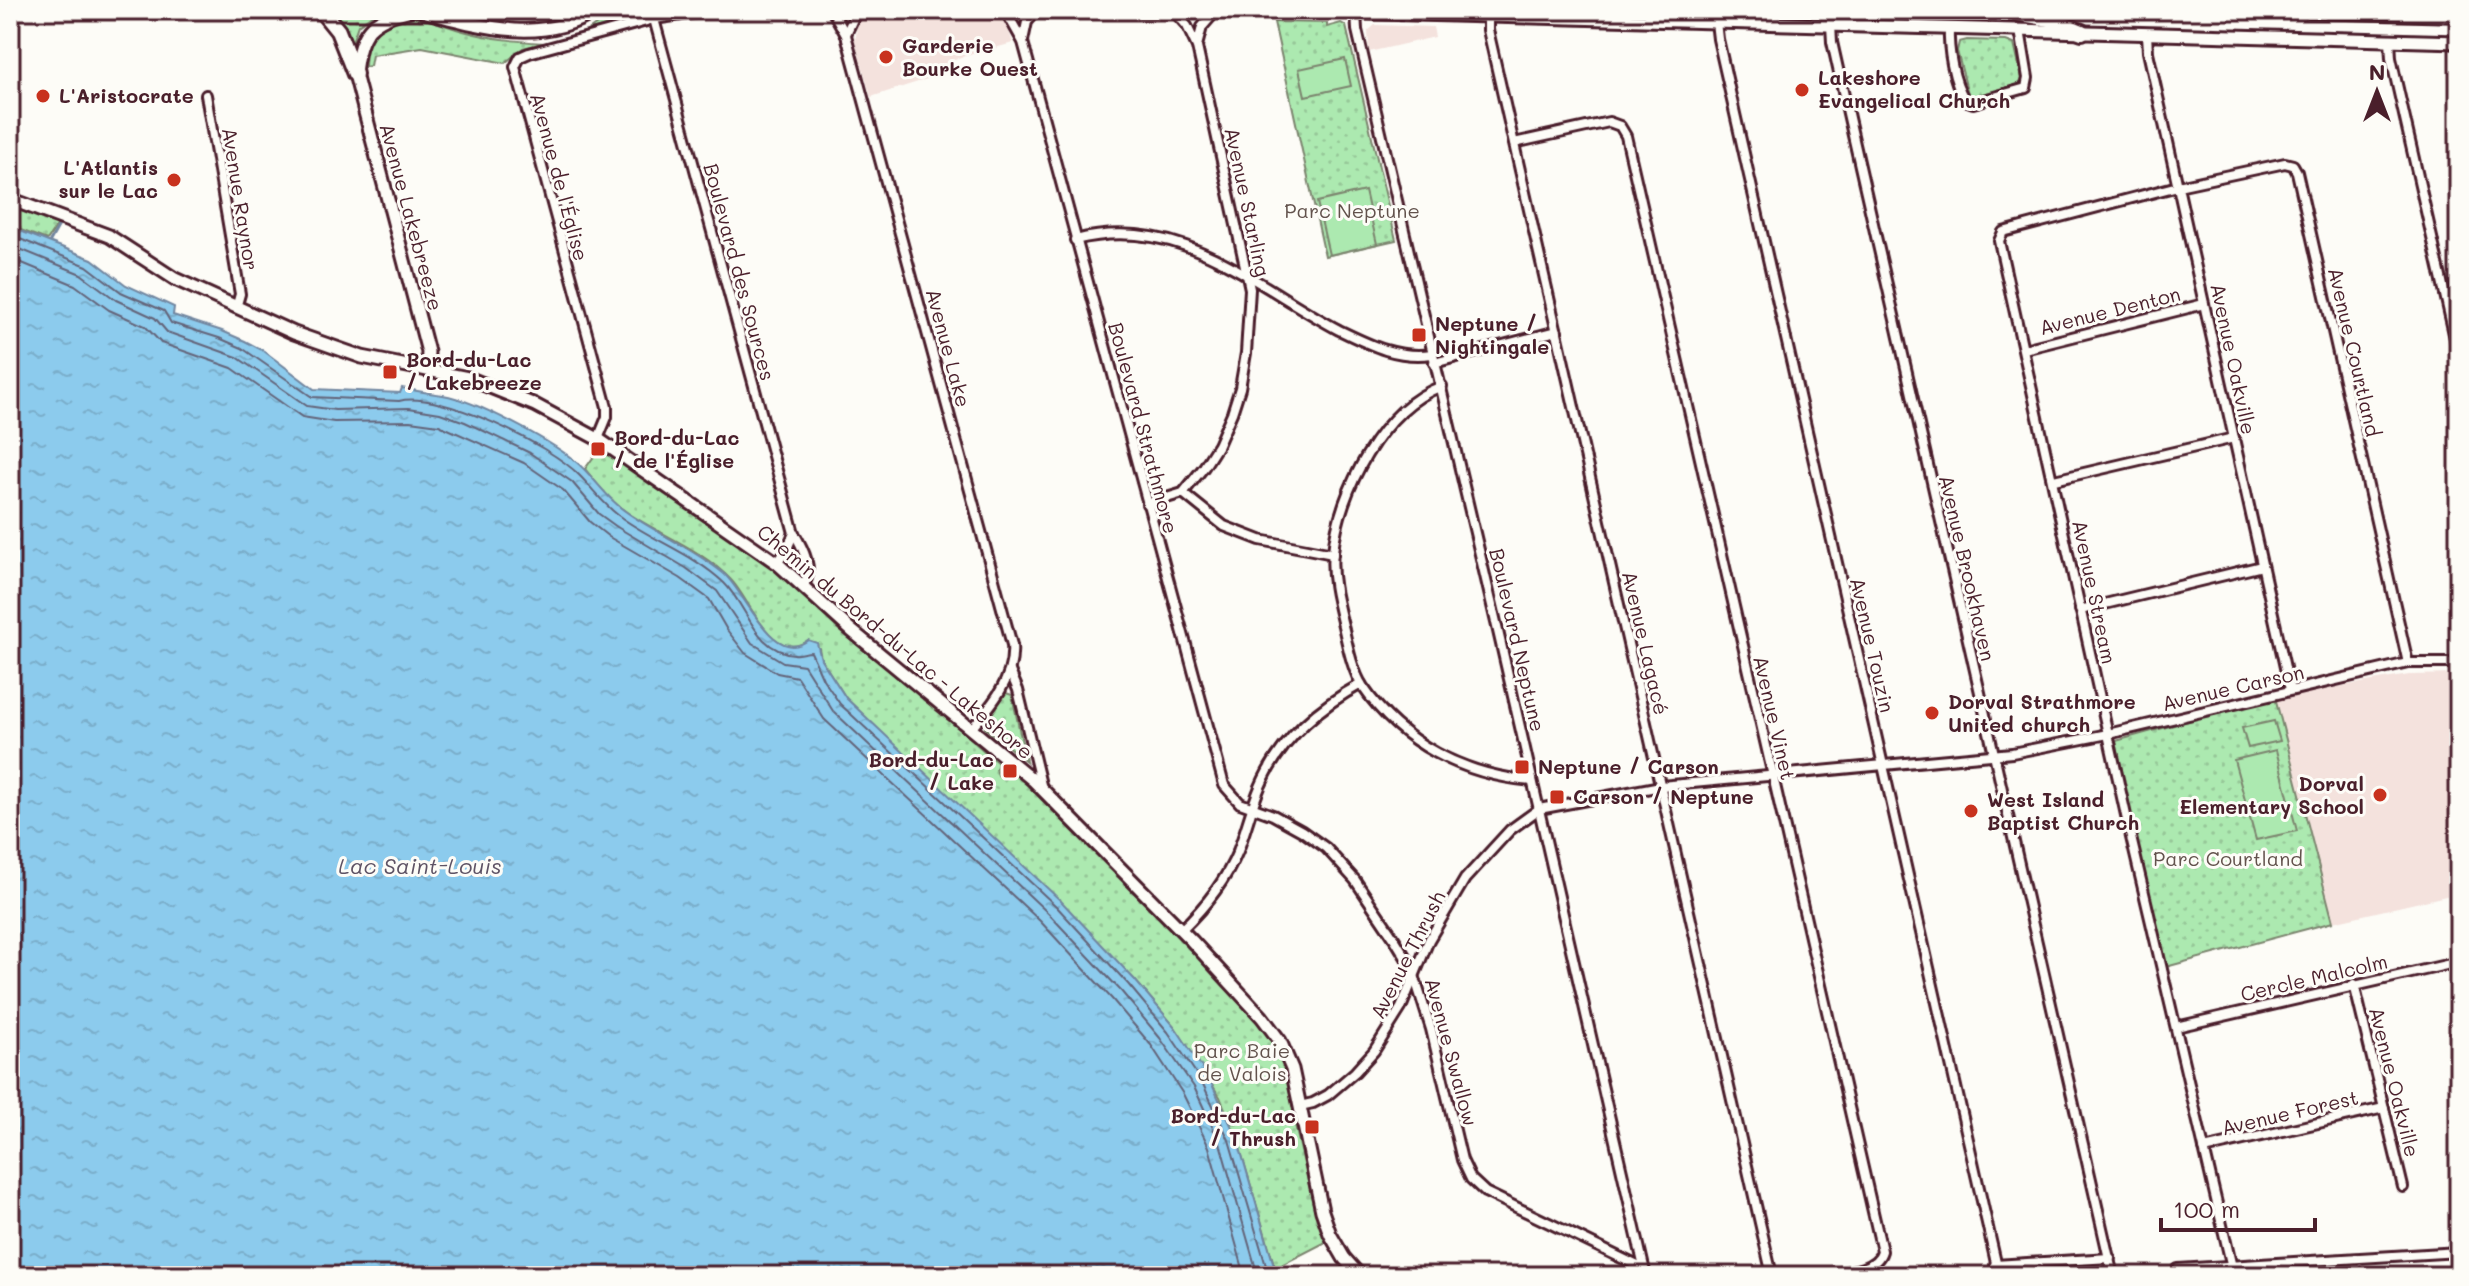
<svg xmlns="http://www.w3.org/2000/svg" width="2469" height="1286" viewBox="0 0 2469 1286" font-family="Mali,sans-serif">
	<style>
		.built { fill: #f4e2dd }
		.green { fill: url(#green-dots); stroke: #7b846e; stroke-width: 2 }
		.pitch { fill: #ace9b0; stroke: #7b846e; stroke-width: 2 }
		.water { fill: url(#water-ripples); stroke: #72869f; stroke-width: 2 }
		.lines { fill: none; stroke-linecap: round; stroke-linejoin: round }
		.shore { stroke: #646479; stroke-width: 2 }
		.stream { stroke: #72869f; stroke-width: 3 }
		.street-casing { stroke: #4a1f2b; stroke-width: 14 }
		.secondary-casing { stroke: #4a1f2b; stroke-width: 17 }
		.highway-casing { stroke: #4a1f2b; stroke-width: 20 }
		.street { stroke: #fdfcf7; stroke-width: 8 }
		.secondary { stroke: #fdfcf7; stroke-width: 11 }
		.highway { stroke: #fdfcf7; stroke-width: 14 }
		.poi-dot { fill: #c8321e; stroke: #fdfcf7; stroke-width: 3 }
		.labels { text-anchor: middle; stroke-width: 6; stroke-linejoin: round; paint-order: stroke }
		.poi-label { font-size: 20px; font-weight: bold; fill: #4a1f2b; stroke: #fdfcf7; text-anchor: start }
		.street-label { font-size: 20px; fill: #4a1f2b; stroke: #fdfcf7 }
		.park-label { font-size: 20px; fill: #62524c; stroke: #fdfcf7 }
		.water-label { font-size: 22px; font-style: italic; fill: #5e5365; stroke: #fdfcf7 }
	</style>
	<defs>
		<pattern id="green-dots" width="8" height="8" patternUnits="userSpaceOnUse" patternTransform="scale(2)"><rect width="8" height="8" fill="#ace9b0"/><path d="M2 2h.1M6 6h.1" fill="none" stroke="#96c798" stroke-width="1.8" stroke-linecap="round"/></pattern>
		<pattern id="water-ripples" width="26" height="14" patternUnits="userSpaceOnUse" patternTransform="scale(2)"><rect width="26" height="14" fill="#8ccbed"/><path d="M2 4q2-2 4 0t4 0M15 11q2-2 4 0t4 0" fill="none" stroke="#7aaecb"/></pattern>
	</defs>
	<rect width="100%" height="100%" fill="#fdfcf7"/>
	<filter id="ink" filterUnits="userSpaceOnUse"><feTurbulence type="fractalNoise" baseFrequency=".0125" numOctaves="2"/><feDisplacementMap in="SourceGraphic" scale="16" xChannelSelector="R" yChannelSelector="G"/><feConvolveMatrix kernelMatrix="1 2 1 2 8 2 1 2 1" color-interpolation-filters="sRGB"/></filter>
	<g filter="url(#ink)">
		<g class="built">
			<polygon points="868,10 997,13 1005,20 1013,43 947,61 949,72 871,97 854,38 856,37 857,20"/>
			<polygon points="1375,25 1433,27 1435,37 1369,52 1368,31"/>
			<polygon points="2459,674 2459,893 2333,922 2275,697 2409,675"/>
		</g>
		<g class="green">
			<polygon points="328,10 379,10 358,25 350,48"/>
			<polygon points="617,10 668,10 587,31"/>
			<path d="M404 16C427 16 445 27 467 32 493 39 517 41 544 43L523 48 505 63 422 47 372 55 370 66 365 67C366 34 373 27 404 16Z"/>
			<polygon points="1274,22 1327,23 1327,27 1341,23 1346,26 1396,240 1325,256"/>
			<polygon points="1967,40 2006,41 2014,44 2022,79 2019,85 1975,97 1968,94 1957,51 1959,42"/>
			<polygon points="10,206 58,224 47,240 10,226"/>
			<path d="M600 448 779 573 839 630 976 741 975 743 998 763 996 769 998 775 1004 778 1009 772 1019 777 1190 948 1260 1024 1276 1048 1283 1064 1295 1115 1293 1116 1315 1212 1326 1242 1283 1264 1276 1271 1237 1138 1220 1097 1175 1027 1134 979 846 698 821 659 819 648 808 640C773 666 749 598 731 580 703 550 661 535 628 513 610 501 598 485 585 469Z"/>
			<polygon points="1006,693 1012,695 1026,761 985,728 986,722"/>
			<polygon points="2275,697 2333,922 2162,968 2116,741"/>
		</g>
		<g class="pitch">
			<polygon points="1345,59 1351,86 1305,96 1299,69"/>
			<polygon points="1365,191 1377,244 1329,255 1317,202"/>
			<polygon points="2274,721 2280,741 2248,748 2242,728"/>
			<polygon points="2276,750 2297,831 2256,840 2234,760"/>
		</g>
		<path class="water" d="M10 227 92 259 126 285 174 307 173 315 222 331 245 341 264 351 314 389 400 393 402 388C416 391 429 393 443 395 477 401 547 439 574 460 593 475 605 497 625 511 657 534 693 548 723 573 744 589 773 668 808 640L817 643 821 659 846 698 1061 901 1134 979 1175 1027 1209 1078 1237 1138 1277 1276H10Z"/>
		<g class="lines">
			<g class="shore">
				<path d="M10 235 87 266 121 292 164 311 171 323 219 338 242 348 312 397 399 401C439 390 550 445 579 475 594 490 604 506 622 518 654 541 695 555 724 583 748 606 754 651 794 654 800 655 805 652 811 652L823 679 840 704 1056 906 1128 984 1168 1032 1202 1082 1229 1140 1269 1276"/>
				<polyline points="10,245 81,274 116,300 155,318 167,332 237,357 307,406 335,410 409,408 440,413 465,422 530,453 572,482 599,514 617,527 686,568 717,591 752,643 783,662 804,665 833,711 1048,913 1121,991 1160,1038 1194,1087 1220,1143 1258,1276"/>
				<polyline points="10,258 75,285 109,310 145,326 161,343 232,368 302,417 334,422 410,421 439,425 524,463 563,490 590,522 609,537 680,578 709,599 727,630 745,653 777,673 797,677 824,719 1040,921 1112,999 1151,1045 1183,1094 1209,1147 1245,1276"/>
			</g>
			<polyline class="stream" points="50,241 59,225"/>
			<g class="street-casing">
				<g id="street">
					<path d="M832 10 846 35 1012 645C1015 678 992 705 971 729"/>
					<polyline points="1005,10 1023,42 1224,785 1240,803 1273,815 1302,831 1326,848 1355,880 1394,938 1411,966 1431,1029 1462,1160 1471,1179 1485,1192 1644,1269"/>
					<path d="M1356 12 1357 30C1456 445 1551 860 1646 1276"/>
					<polyline points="1488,16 1488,30 1771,1271 1775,1276"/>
					<path d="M654 19 794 533C803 548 815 571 803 586"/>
					<polyline points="1716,22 1718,39 1999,1276"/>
					<polyline points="1831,25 1832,42 1849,118 2113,1276"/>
					<path d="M1949 28C1948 49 1953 82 1965 100L1973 103 2026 88 2028 78 2020 30"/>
					<polyline points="846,34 857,10"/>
					<polyline points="2147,34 2148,52 2290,690"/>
					<polyline points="2390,40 2391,58 2459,356"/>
					<polyline points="1023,41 1027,22 1037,10"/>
					<polyline points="1197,46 1202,27 1216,11"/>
					<polyline points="206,95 240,294 236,308"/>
					<path d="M1514 143 1609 122 1620 126 1626 136 1882 1251C1876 1272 1841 1272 1822 1275"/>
					<path d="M1075 240C1180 213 1254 285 1339 330 1370 345 1397 359 1432 354"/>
					<polyline points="2024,349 2204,304"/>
					<polyline points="1434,363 1557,331"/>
					<path d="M1442 386C1382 408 1339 491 1333 552 1330 577 1338 605 1344 630 1348 648 1353 672 1363 687 1402 744 1464 775 1532 781"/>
					<polyline points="598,439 607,417 607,407 515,67 520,57 529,53 654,19 716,10"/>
					<polyline points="2054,480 2234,438"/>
					<polyline points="1183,493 1224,526 1260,540 1333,554"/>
					<polyline points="1147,504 1183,493 1204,467 1218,445 1232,413 1240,388 1246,353 1250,289 1197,47 1187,26 1174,11"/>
					<polyline points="777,563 786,551 794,533"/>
					<polyline points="2080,610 2262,566"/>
					<polyline points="1010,671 1018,690 1042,789"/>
					<path d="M1181 930C1204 908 1226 880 1238 851 1246 830 1251 808 1260 787 1280 740 1317 708 1361 684"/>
					<polyline points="2354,984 2403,1187"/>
					<polyline points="2176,1027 2459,962"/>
					<polyline points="1300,1106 1313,1103 1328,1095 1355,1072 1374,1051 1401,1008 1429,940 1465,879 1510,830 1539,809 1661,786 2012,753 2108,734 2408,663 2459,663"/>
					<polyline points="2204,1149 2384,1108"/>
					<polyline points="1995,1265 2110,1258"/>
					<polyline points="2178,1269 2459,1252"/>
					<polyline points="2234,1276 2129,829 1999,241 2003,232 2178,186 2285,163 2293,165 2297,172 2408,663"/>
				</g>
			</g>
			<g class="secondary-casing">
				<g id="secondary">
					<path d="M412 10C370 18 359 32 355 74L428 352 427 370"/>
					<path d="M419 10C479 26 541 46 597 10"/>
					<polyline points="1100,10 1306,11 2459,42"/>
					<polyline points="10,199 109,236 175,279 294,333 362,357 468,378 535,405 598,439 777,563 852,631 1033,780 1192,941 1262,1017 1280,1041 1292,1069 1322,1211 1330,1234 1344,1258 1360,1276"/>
				</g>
			</g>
			<g class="highway-casing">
				<g id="highway">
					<polyline points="321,10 338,31 355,74"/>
					<polyline points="2000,10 2050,19 2082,32"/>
					<polyline points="2309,10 2459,14"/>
				</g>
			</g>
			<use href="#street" class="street"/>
			<use href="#secondary" class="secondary"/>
			<use href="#highway" class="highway"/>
		</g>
	</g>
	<g class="poi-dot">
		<circle cx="886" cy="57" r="8"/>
		<circle cx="1802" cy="90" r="8"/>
		<circle cx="43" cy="96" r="8"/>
		<circle cx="174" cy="180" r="8"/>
		<rect x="1411" y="327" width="16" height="16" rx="4"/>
		<rect x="382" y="364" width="16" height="16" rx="4"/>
		<rect x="590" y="441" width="16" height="16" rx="4"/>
		<circle cx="1932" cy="713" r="8"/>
		<rect x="1514" y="759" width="16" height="16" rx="4"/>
		<rect x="1002" y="763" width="16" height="16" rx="4"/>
		<circle cx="2380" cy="795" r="8"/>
		<rect x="1549" y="789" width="16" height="16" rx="4"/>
		<circle cx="1971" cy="811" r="8"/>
		<rect x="1304" y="1119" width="16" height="16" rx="4"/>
	</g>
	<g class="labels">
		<g class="poi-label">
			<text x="902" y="53">Garderie<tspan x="902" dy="23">Bourke Ouest</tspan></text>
			<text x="1818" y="85">Lakeshore<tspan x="1818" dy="23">Evangelical Church</tspan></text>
			<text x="59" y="103">L'Aristocrate</text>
			<text x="158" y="175" text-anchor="end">L'Atlantis<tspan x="158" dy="23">sur le Lac</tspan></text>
			<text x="1435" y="331">Neptune /<tspan x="1435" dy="23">Nightingale</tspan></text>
			<text x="406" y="367">Bord-du-Lac<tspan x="406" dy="23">/ Lakebreeze</tspan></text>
			<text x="614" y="445">Bord-du-Lac<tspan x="614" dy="23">/ de l'Église</tspan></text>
			<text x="1948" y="709">Dorval Strathmore<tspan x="1948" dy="23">United church</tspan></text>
			<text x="994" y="767" text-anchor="end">Bord-du-Lac<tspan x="994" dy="23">/ Lake</tspan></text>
			<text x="1538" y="774">Neptune / Carson</text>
			<text x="2364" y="791" text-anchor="end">Dorval<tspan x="2364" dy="23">Elementary School</tspan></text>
			<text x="1573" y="804">Carson / Neptune</text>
			<text x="1987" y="807">West Island<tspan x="1987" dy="23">Baptist Church</tspan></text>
			<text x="1296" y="1123" text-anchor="end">Bord-du-Lac<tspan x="1296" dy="23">/ Thrush</tspan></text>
		</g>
		<g class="street-label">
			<text transform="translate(559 177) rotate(75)" y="7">Avenue de l'Église</text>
			<text transform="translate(240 199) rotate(81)" y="7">Avenue Raynor</text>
			<text transform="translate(1247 202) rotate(78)" y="7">Avenue Starling</text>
			<text transform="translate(411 217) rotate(75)" y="7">Avenue Lakebreeze</text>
			<text transform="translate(739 272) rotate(75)" y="7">Boulevard des Sources</text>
			<text transform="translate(2110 311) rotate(-14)" y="7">Avenue Denton</text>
			<text transform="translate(948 348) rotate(75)" y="7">Avenue Lake</text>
			<text transform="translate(2354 352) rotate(77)" y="7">Avenue Courtland</text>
			<text transform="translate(2233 359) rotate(78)" y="7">Avenue Oakville</text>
			<text transform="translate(1143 428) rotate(75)" y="7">Boulevard Strathmore</text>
			<text transform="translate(1967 568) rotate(77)" y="7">Avenue Brookhaven</text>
			<text transform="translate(2094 592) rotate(78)" y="7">Avenue Stream</text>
			<text transform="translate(1517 640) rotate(77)" y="7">Boulevard Neptune</text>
			<text transform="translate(895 642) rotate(40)" y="7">Chemin du Bord-du-Lac - Lakeshore</text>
			<text transform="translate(1645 643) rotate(77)" y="7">Avenue Lagacé</text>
			<text transform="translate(1872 645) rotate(77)" y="7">Avenue Touzin</text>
			<text transform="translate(2233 688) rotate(-13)" y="7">Avenue Carson</text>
			<text transform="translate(1774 718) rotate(77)" y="7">Avenue Vinet</text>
			<text transform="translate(1408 955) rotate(-63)" y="7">Avenue Thrush</text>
			<text transform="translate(2314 978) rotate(-13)" y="7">Cercle Malcolm</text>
			<text transform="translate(1451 1052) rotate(75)" y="7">Avenue Swallow</text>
			<text transform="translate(2394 1082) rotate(76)" y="7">Avenue Oakville</text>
			<text transform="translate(2290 1113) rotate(-13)" y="7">Avenue Forest</text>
		</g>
		<g class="park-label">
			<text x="1352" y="218">Parc Neptune</text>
			<text x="2228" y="866">Parc Courtland</text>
			<text x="1242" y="1058">Parc Baie<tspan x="1242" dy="23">de Valois</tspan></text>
		</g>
		<g class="water-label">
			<text x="420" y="874">Lac Saint-Louis</text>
		</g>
	</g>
	<rect width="2469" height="1286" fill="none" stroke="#fdfcf7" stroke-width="40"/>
	<rect x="20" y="20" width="2429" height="1246" fill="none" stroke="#4a1f2b" stroke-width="3" filter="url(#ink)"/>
	<g transform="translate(2377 92)" stroke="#fdfcf7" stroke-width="6" paint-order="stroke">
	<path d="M0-6L14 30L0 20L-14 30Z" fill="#4a1f2b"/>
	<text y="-12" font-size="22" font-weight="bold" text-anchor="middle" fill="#4a1f2b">N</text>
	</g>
	<path d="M2161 1218v12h154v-12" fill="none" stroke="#4a1f2b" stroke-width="4"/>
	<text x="2173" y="1218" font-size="24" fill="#4a1f2b" stroke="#fdfcf7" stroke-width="6" paint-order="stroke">100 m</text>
</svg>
